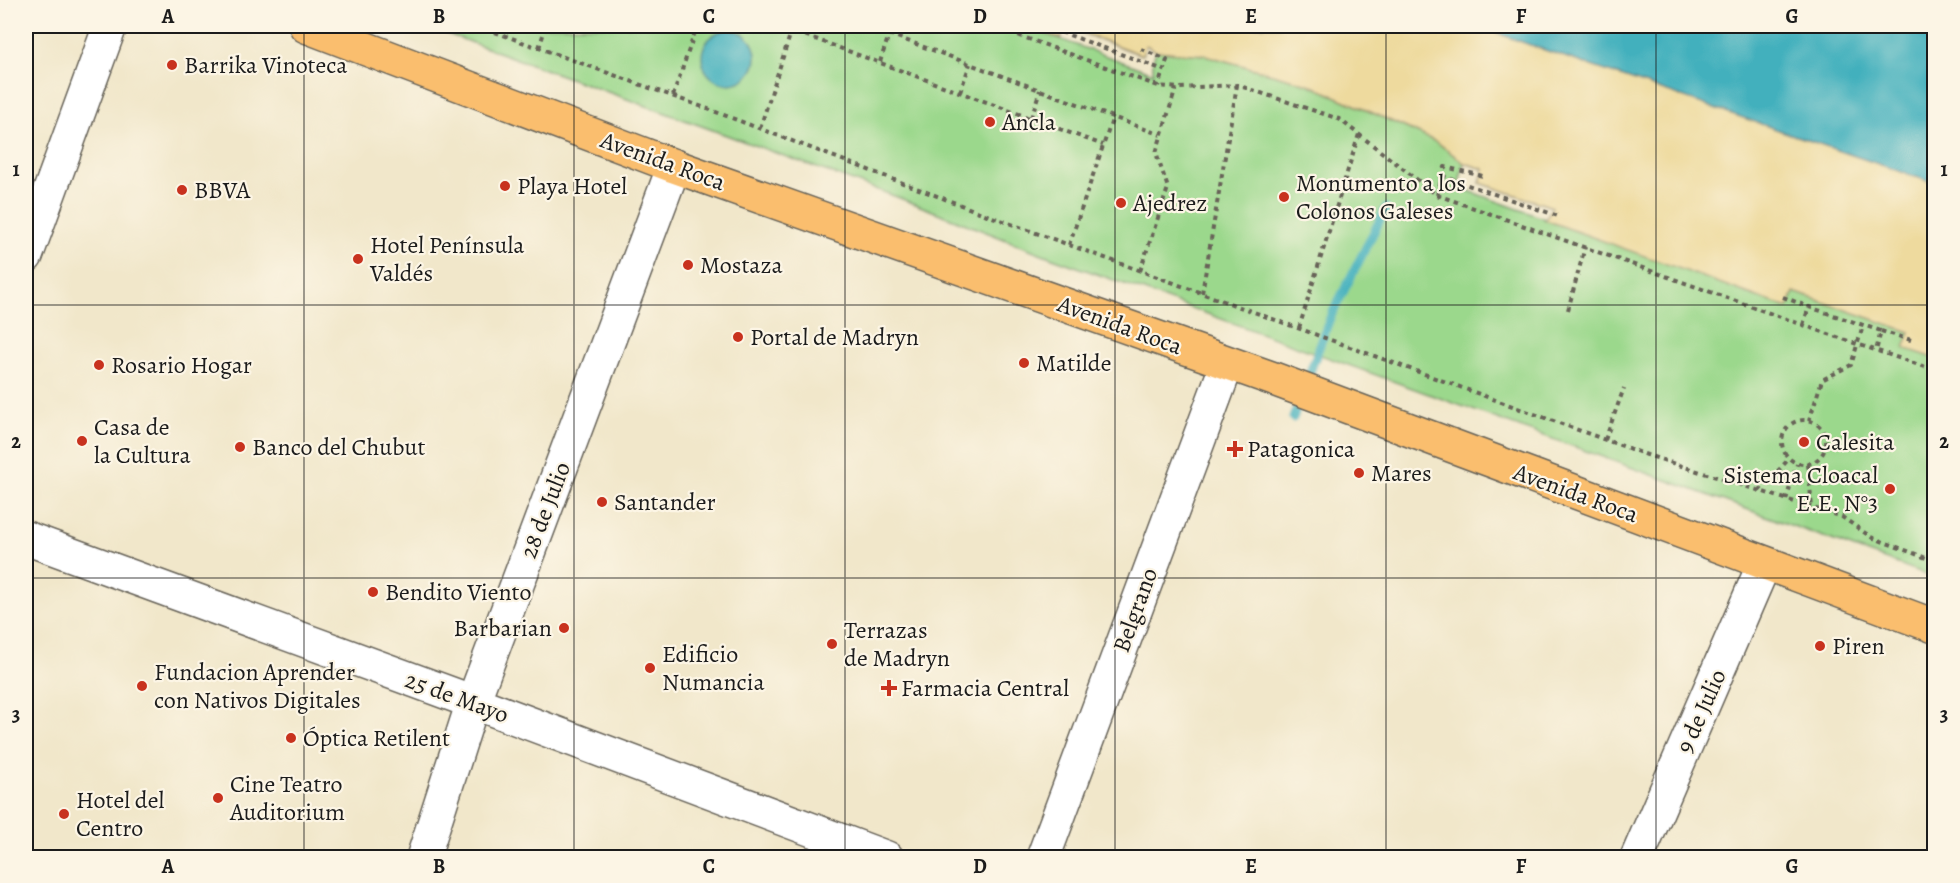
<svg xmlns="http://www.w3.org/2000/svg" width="1960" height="883" viewBox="0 0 1960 883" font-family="Alegreya,serif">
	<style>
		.green { fill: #9bd88c; stroke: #5c7a54; stroke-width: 1.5 }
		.sand { fill: #eeda9e; stroke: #857b5d; stroke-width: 1.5 }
		.water { fill: #42b0bd; stroke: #2f666c; stroke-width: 1.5 }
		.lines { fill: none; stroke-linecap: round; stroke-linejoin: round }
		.stream { stroke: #42b0bd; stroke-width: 9 }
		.street-casing { stroke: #676359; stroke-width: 36 }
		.primary-casing { stroke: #676359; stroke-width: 36 }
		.path { stroke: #676359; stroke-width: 4; stroke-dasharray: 4.5 4.5; stroke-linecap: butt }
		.street { stroke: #fff; stroke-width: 33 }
		.primary { stroke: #fabe6e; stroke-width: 33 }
		.grid { fill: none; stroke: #1c1c1c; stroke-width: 1.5; stroke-opacity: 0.55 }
		.poi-dot { fill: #c8321e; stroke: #fcf5e5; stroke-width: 2 }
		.labels { text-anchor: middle; stroke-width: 4.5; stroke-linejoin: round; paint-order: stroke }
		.poi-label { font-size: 24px; fill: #1c1c1c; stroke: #fcf5e5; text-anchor: start }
		.street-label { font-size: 24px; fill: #1c1c1c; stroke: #fcf5e5 }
		.neatline { fill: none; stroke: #1c1c1c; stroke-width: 2 }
		.grid-label { font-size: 20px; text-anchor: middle; font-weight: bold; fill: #1c1c1c }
	</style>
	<rect width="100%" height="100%" fill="#fcf5e5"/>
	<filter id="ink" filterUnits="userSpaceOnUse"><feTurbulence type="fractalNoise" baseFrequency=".0167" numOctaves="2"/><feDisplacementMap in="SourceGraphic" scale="12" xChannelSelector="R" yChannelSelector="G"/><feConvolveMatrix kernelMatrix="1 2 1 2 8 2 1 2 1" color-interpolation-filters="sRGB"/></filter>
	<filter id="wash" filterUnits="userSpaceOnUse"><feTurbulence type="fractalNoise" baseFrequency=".008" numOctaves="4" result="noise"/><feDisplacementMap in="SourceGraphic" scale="24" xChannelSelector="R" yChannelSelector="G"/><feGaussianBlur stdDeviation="1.35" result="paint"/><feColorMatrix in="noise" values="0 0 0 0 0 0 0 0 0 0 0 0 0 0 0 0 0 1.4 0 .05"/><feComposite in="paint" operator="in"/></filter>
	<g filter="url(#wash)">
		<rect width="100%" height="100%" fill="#f1e7ca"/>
		<polygon class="green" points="426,26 1024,26 1153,73 1153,60 1156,51 1205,55 1308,84 1420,134 1438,143 1464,163 1458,187 1788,308 1794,292 1910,332 1905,348 1934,358 1934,577 1050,257 897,197"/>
		<polygon class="sand" points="1024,26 1478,26 1536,47 1934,183 1934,358 1904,348 1910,332 1794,292 1788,308 1545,220 1552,207 1480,183 1484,169 1464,163 1438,143 1420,134 1308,84 1205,55 1156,51 1146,45 1142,55 1066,27 1061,39"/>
		<g class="water">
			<polygon points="1478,26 1934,26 1934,183 1536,47"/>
			<circle cx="729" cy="57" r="27"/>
		</g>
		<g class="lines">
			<polyline class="stream" points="1293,418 1330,318 1386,208"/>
		</g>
	</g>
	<g filter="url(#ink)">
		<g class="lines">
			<g class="street-casing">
				<g id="street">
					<polyline points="26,256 110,26"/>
					<polyline points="26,538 473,702 887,858"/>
					<polyline points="423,858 473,702 674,166"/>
					<polyline points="1043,858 1227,364"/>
					<polyline points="1637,858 1764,564"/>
				</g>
			</g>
			<g class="primary-casing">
				<polyline id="primary" points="306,26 674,166 1271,378 1934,626"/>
			</g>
			<g class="path">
				<polyline points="478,26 708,109 995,218 1647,455 1842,517 1871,537 1934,561"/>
				<polyline points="780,26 1103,145"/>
				<polyline points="993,26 1158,86 1179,88 1237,85 1339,119 1437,195 1857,344 1934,370"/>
				<polyline points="1061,32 1164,70"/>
				<polyline points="889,34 1161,135"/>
				<polyline points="539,48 546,26"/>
				<polyline points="1141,49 1167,60 1158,86"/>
				<polyline points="880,62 892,26"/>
				<polyline points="960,92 970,64"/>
				<polyline points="673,96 697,26"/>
				<polyline points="1031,118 1040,90"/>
				<polyline points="760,128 793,26"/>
				<polyline points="1442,176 1558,216"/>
				<polyline points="1437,195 1445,167 1483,176"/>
				<polyline points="1069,245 1113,117"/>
				<polyline points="1140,271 1168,188 1156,153 1176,88"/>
				<polyline points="1202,293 1237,85"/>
				<polyline points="1783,297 1809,307"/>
				<polyline points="1568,310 1585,247"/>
				<polyline points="1803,325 1809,307 1881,331 1876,351"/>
				<polyline points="1299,328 1359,134"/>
				<polyline points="1881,331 1911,340"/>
				<circle cx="1804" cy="442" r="22"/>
				<polyline points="1809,421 1822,380 1851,365 1863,326"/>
				<polyline points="1605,440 1624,388"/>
				<polyline points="1808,464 1812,508"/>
				<polyline points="1759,491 1789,459"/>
				<polyline points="1786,500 1797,464"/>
			</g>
			<use href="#street" class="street"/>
			<use href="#primary" class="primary"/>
		</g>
	</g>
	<path class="grid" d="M304 26V858M574 26V858M845 26V858M1115 26V858M1386 26V858M1656 26V858M26 305H1934M26 578H1934"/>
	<g class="poi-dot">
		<circle cx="172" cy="65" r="6"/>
		<circle cx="990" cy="122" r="6"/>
		<circle cx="505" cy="186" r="6"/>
		<circle cx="182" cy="190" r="6"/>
		<circle cx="1284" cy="197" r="6"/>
		<circle cx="1121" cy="203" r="6"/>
		<circle cx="358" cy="259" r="6"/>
		<circle cx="688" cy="265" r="6"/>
		<circle cx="738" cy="337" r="6"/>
		<circle cx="1024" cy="363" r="6"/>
		<circle cx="99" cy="365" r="6"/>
		<circle cx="82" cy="441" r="6"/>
		<circle cx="1804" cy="442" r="6"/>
		<circle cx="240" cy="447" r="6"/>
		<path d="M1232 440h6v6h6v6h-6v6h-6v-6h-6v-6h6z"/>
		<circle cx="1359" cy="473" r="6"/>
		<circle cx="1890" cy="489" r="6"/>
		<circle cx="602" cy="502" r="6"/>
		<circle cx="373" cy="592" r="6"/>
		<circle cx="564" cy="628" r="6"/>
		<circle cx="832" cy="644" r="6"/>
		<circle cx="1820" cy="646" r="6"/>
		<circle cx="650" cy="668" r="6"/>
		<circle cx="142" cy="686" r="6"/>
		<path d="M886 679h6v6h6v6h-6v6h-6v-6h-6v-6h6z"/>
		<circle cx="291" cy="738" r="6"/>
		<circle cx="218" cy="798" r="6"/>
		<circle cx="64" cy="814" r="6"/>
	</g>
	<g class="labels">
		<g class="poi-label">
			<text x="184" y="73">Barrika Vinoteca</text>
			<text x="1002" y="130">Ancla</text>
			<text x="1296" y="191">Monumento a los<tspan x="1296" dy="28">Colonos Galeses</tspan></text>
			<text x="517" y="194">Playa Hotel</text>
			<text x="194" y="198">BBVA</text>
			<text x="1133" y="211">Ajedrez</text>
			<text x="370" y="253">Hotel Península<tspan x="370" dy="28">Valdés</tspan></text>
			<text x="700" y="273">Mostaza</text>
			<text x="750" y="345">Portal de Madryn</text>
			<text x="1036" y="371">Matilde</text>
			<text x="111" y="373">Rosario Hogar</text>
			<text x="94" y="435">Casa de<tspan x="94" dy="28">la Cultura</tspan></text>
			<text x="1816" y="450">Calesita</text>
			<text x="252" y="455">Banco del Chubut</text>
			<text x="1247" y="457">Patagonica</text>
			<text x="1371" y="481">Mares</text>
			<text x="1878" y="483" text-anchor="end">Sistema Cloacal<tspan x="1878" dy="28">E.E. N°3</tspan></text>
			<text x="614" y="510">Santander</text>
			<text x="385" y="600">Bendito Viento</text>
			<text x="552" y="636" text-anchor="end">Barbarian</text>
			<text x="844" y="638">Terrazas<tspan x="844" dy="28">de Madryn</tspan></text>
			<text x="1832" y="654">Piren</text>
			<text x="662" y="662">Edificio<tspan x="662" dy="28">Numancia</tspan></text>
			<text x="154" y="680">Fundacion Aprender<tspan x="154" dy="28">con Nativos Digitales</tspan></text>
			<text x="901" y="696">Farmacia Central</text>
			<text x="303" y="746">Óptica Retilent</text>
			<text x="230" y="792">Cine Teatro<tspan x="230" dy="28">Auditorium</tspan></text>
			<text x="76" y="808">Hotel del<tspan x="76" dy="28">Centro</tspan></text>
		</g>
		<g class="street-label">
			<text transform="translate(663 161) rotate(20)" y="8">Avenida Roca</text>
			<text transform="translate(1120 325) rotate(20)" y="8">Avenida Roca</text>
			<text transform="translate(1576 493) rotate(20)" y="8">Avenida Roca</text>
			<text transform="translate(545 510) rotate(-69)" y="8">28 de Julio</text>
			<text transform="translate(1135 610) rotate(-70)" y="8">Belgrano</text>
			<text transform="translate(457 697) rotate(20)" y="8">25 de Mayo</text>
			<text transform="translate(1701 711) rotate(-66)" y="8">9 de Julio</text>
		</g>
	</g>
	<rect width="1960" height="883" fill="none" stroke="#fcf5e5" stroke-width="66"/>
	<rect x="33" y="33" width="1894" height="817" class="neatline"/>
	<g class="grid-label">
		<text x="168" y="23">A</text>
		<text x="439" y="23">B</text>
		<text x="709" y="23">C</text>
		<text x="980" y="23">D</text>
		<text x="1251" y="23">E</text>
		<text x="1521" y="23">F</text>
		<text x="1792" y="23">G</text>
		<text x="16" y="176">1</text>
		<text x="1944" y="176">1</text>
		<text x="16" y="448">2</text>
		<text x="1944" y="448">2</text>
		<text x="16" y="721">3</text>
		<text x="1944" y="721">3</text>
		<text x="168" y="873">A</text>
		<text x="439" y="873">B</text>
		<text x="709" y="873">C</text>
		<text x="980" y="873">D</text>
		<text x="1251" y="873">E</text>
		<text x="1521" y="873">F</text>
		<text x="1792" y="873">G</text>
	</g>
</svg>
